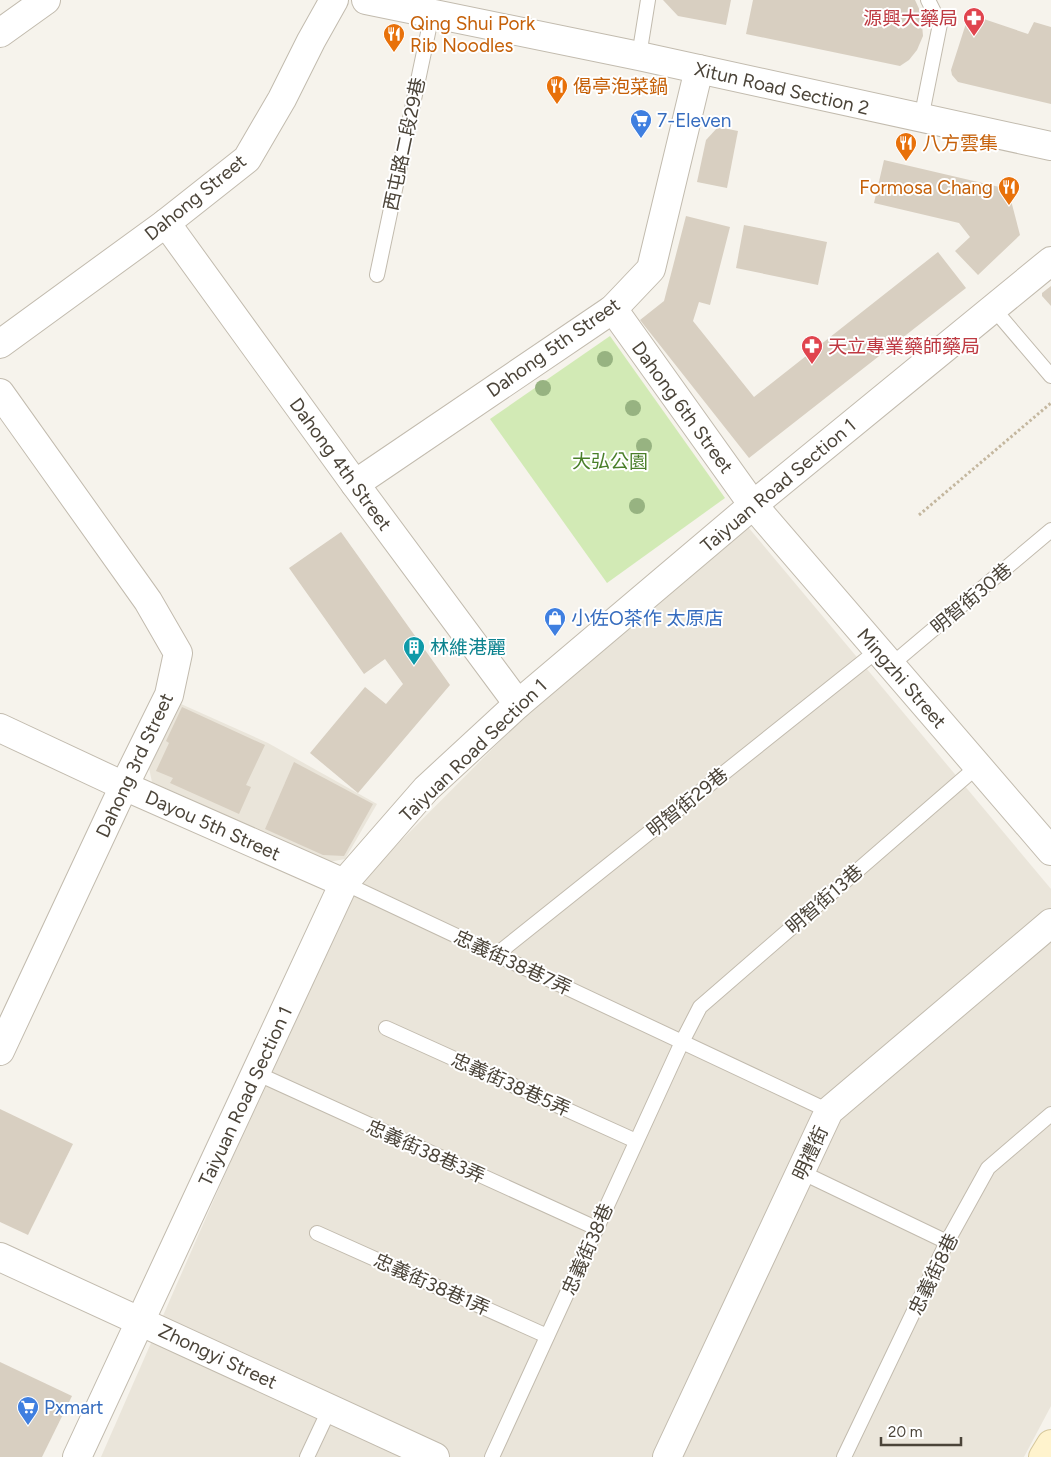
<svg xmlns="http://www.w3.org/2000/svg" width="1051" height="1457" viewBox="0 0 1051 1457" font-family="Figtree,'Noto Sans TC',sans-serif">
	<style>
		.residential { fill: #eae5da }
		.green { fill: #d2eab5 }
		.building { fill: #d8cfc1 }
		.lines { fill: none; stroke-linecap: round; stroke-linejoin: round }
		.service-casing { stroke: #c2bbae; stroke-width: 16 }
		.minor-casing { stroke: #c2bbae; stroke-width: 30 }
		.tertiary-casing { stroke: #c2bbae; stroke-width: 30 }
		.secondary-casing { stroke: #d6c79b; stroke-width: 30 }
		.path { stroke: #c4b79f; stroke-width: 3; stroke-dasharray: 2.5 2.5; stroke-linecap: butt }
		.service { stroke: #fff; stroke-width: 14 }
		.minor { stroke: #fff; stroke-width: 28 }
		.tertiary { stroke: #fff; stroke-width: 28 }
		.secondary { stroke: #fff3cd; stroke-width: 28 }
		.tree { fill: #97b381 }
		.labels { text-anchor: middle; stroke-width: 4; stroke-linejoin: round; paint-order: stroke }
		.health-label { font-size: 19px; fill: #be3a42; stroke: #fff; text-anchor: end }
		.food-label { font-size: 19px; fill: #c56008; stroke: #fff; text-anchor: start }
		.street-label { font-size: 19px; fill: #4b4439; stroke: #fff }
		.shop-label { font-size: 19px; fill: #366cbe; stroke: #fff; text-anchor: start }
		.park-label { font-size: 19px; fill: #4a7f2a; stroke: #fff }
		.culture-label { font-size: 19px; fill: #0d838f; stroke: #fff; text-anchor: start }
	</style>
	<rect width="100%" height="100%" fill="#f6f3ec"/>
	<g class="residential">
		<polygon points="748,527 1051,889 1051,1406 1024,1457 101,1457 348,894 527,714"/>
		<polygon points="181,704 268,743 377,804 345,859 329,862 152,782 149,768"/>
	</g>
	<polygon class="green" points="610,336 725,498 607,583 490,419"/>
	<g class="building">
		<polygon points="663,0 731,0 726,25 678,16"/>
		<polygon points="753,0 915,0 921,13 923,36 917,50 909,60 900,66 746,34"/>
		<polygon points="969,14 1028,34 1034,22 1051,27 1051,104 958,82 952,75 951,70"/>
		<polygon points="718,127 738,131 727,188 697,182 706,140"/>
		<polygon points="884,160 1008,189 1020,235 978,275 955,251 970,237 959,223 874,203"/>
		<polygon points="686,216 730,227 710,305 699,302 693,321 754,397 938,252 966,288 749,458 640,320 664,301"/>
		<polygon points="744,225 827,242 818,285 736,268"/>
		<polygon points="1051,286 1051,306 1042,296 1042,293"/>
		<polygon points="341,532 450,685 358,793 310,753 365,687 386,704 403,684 385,659 364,674 289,568"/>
		<polygon points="182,707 265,745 246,785 251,787 239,814 170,783 173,778 156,771 169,743 166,741"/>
		<polygon points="294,762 373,804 344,856 323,855 265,829"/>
		<polygon points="0,1109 73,1144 28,1235 0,1222"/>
		<polygon points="0,1362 72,1396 42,1457 0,1457"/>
	</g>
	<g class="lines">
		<g class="service-casing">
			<g id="service">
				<polyline points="639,56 648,0"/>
				<polyline points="921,119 940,24 928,0"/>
				<polyline points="377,275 432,14"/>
				<polyline points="993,308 1051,376"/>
				<polyline points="891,665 1051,530"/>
				<polyline points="344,883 829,1111"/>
				<polyline points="497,954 878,650"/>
				<polyline points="386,1028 636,1141"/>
				<polyline points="256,1073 596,1228"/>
				<polyline points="801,1172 947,1242"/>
				<polyline points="317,1233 547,1336"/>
				<polyline points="307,1457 330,1408"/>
				<polyline points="492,1457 682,1042 700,1007 978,766"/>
				<polyline points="844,1457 947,1242 988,1168 1051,1114"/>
			</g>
		</g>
		<g class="minor-casing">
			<g id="minor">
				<polyline points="166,223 355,484 518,704"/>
				<polyline points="613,309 753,505 1051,851"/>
				<polyline points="0,344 166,223 247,159 282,99 311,41 334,0"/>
				<polyline points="0,393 148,601 178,653 169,695 124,786 0,1051"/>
				<polyline points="355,484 613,309 651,269 699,69"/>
				<polyline points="0,728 124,786 344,883"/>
				<polyline points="0,1257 435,1457"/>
				<polyline points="667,1457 829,1111 1051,923"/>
			</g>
		</g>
		<g class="tertiary-casing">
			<g id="tertiary">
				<polyline points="366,0 639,56 1051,146"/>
				<polyline points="0,33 46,0"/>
				<polyline points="77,1457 344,883 426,789 518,704 753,505 1051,261"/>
			</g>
		</g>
		<g class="secondary-casing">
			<polyline id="secondary" points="1043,1457 1051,1444"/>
		</g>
		<polyline class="path" points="919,515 1051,403"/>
		<use href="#service" class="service"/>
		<use href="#minor" class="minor"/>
		<use href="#tertiary" class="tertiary"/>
		<use href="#secondary" class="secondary"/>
	</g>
	<g class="tree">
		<circle cx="605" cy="359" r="8"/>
		<circle cx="543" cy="388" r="8"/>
		<circle cx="633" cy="408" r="8"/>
		<circle cx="644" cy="446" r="8"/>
		<circle cx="637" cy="506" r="8"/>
	</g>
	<defs>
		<g id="pharmacy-pin" transform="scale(1.125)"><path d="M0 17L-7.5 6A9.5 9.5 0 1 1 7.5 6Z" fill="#e0444e" stroke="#fff"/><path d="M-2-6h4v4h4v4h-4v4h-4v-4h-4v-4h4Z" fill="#fff"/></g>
		<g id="restaurant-pin" transform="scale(1.125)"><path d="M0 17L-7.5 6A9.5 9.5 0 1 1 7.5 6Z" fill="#e8710a" stroke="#fff"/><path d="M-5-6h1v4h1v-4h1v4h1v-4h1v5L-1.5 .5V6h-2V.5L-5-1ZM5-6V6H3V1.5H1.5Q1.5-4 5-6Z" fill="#fff"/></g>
		<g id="supermarket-pin" transform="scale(1.125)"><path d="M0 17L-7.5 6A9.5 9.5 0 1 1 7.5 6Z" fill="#3f7fe0" stroke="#fff"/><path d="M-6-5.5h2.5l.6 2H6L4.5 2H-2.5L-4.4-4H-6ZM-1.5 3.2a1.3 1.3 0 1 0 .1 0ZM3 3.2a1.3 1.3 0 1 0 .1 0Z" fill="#fff"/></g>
		<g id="shop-pin" transform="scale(1.125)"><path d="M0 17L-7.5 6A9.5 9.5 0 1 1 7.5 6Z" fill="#3f7fe0" stroke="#fff"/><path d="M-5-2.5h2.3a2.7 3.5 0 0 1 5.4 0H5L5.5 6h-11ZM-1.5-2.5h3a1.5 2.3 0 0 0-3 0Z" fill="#fff"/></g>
		<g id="building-pin" transform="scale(1.125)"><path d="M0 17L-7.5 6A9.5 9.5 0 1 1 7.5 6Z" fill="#0f9aa8" stroke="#fff"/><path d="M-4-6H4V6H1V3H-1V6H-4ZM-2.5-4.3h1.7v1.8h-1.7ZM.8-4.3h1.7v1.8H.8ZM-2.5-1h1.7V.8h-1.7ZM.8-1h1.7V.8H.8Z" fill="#fff"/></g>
	</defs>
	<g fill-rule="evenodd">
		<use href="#pharmacy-pin" x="974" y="18"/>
		<use href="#restaurant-pin" x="394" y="34"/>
		<use href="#restaurant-pin" x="557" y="86"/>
		<use href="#supermarket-pin" x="641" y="120"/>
		<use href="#restaurant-pin" x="906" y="143"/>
		<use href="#restaurant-pin" x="1009" y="187"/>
		<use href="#pharmacy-pin" x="812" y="346"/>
		<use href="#shop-pin" x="555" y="618"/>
		<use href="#building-pin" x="414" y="647"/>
		<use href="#supermarket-pin" x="28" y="1407"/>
	</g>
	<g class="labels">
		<g class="health-label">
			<text x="958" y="25">源興大藥局</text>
			<text x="828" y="353" text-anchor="start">天立專業藥師藥局</text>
		</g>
		<g class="food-label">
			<text x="410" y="30">Qing Shui Pork<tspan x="410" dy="22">Rib Noodles</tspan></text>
			<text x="573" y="93">偈亭泡菜鍋</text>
			<text x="922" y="150">八方雲集</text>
			<text x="993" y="194" text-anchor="end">Formosa Chang</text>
		</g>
		<g class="street-label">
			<text transform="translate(782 88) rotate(13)" y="7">Xitun Road Section 2</text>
			<text transform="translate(404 144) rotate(-78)" y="7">西屯路二段29巷</text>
			<text transform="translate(195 197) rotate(-39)" y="7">Dahong Street</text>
			<text transform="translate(553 347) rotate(-35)" y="7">Dahong 5th Street</text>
			<text transform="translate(683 407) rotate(54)" y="7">Dahong 6th Street</text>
			<text transform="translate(341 464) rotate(54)" y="7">Dahong 4th Street</text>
			<text transform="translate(778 485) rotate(-40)" y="7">Taiyuan Road Section 1</text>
			<text transform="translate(971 598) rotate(-40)" y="7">明智街30巷</text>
			<text transform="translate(902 678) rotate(49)" y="7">Mingzhi Street</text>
			<text transform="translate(473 750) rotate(-44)" y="7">Taiyuan Road Section 1</text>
			<text transform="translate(134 765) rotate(-65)" y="7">Dahong 3rd Street</text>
			<text transform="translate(687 802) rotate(-39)" y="7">明智街29巷</text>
			<text transform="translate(213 825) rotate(24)" y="7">Dayou 5th Street</text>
			<text transform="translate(824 899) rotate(-41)" y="7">明智街13巷</text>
			<text transform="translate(513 962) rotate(25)" y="7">忠義街38巷7弄</text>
			<text transform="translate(511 1084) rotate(24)" y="7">忠義街38巷5弄</text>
			<text transform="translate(245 1096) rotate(-65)" y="7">Taiyuan Road Section 1</text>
			<text transform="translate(426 1151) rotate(24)" y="7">忠義街38巷3弄</text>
			<text transform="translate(810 1153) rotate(-65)" y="7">明禮街</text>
			<text transform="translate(587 1249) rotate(-66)" y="7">忠義街38巷</text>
			<text transform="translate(933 1274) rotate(-64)" y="7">忠義街8巷</text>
			<text transform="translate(432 1284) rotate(24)" y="7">忠義街38巷1弄</text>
			<text transform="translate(218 1356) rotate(25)" y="7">Zhongyi Street</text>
		</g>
		<g class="shop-label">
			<text x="657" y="127">7-Eleven</text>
			<text x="571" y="625">小佐O茶作 太原店</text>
			<text x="44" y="1414">Pxmart</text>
		</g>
		<g class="park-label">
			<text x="610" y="468">大弘公園</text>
		</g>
		<g class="culture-label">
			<text x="430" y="654">林維港麗</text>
		</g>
	</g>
	<path d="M881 1437v8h80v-8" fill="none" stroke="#4b4439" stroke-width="2.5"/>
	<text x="888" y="1437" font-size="15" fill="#4b4439" stroke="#ffffff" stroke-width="4" paint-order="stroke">20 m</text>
</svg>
